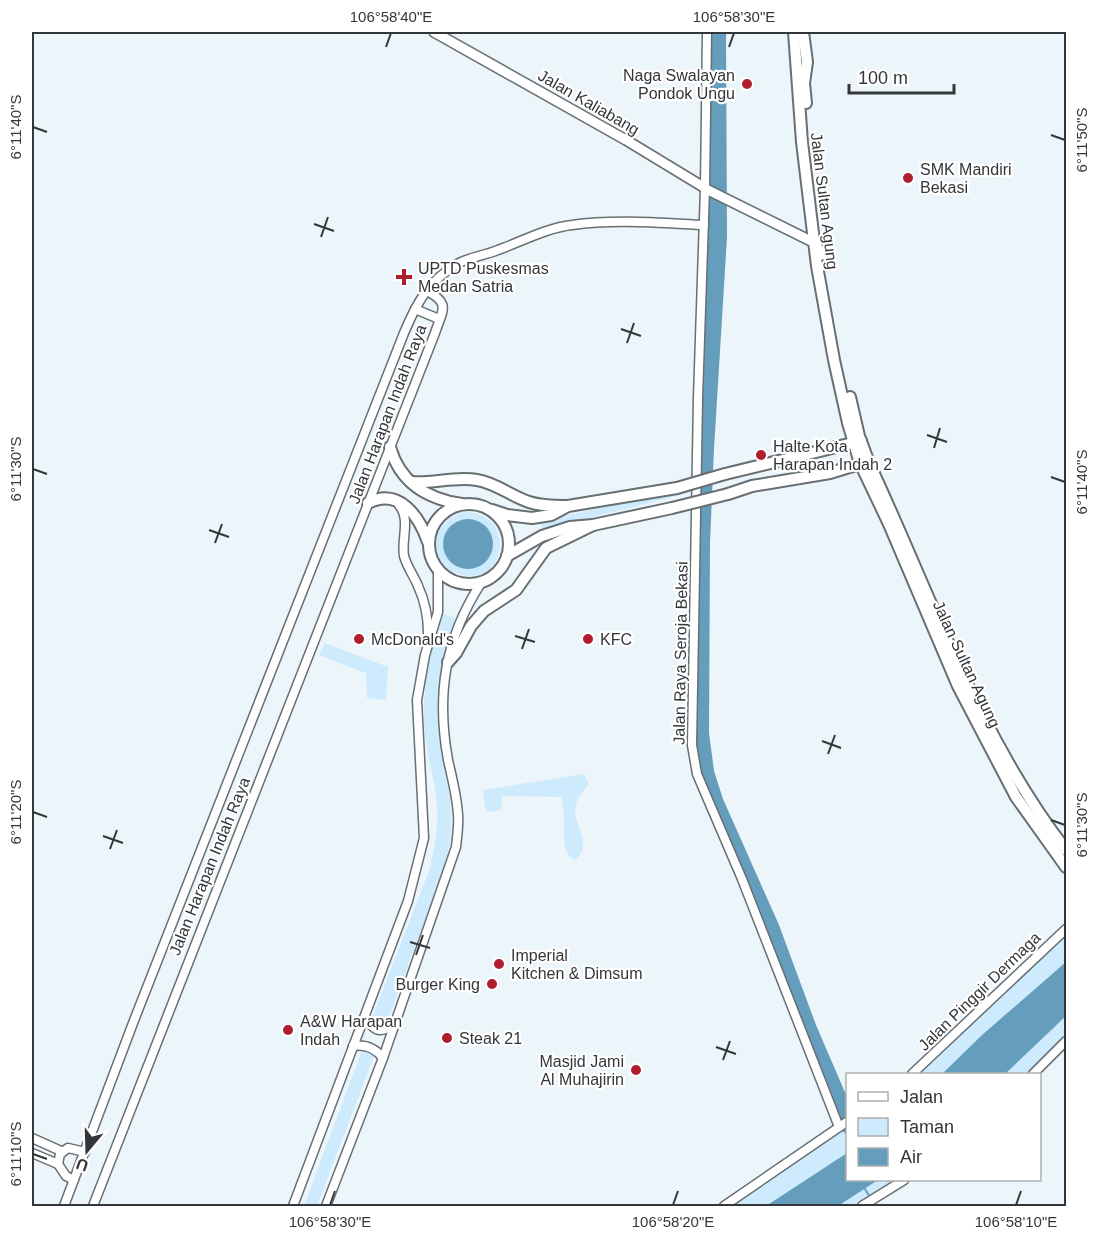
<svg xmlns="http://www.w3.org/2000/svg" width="1098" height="1238" viewBox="0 0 1098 1238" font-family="Arial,sans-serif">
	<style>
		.green { fill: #cdebfc; fill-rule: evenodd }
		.water { fill: #649ebc }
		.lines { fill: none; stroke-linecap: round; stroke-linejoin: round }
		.stream { stroke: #649ebc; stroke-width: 2 }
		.secondary-casing { stroke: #676f73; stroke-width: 11 }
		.primary-casing { stroke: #676f73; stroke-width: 12 }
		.highway-casing { stroke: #676f73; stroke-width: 14 }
		.secondary { stroke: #fff; stroke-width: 8 }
		.primary { stroke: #fff; stroke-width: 9 }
		.highway { stroke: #fff; stroke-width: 10 }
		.highway-bridge-casing { stroke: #676f73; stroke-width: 14; stroke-linecap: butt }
		.highway-bridge { stroke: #fff; stroke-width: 10 }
		.ticks { fill: none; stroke: #343739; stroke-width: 2 }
		.poi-dot { fill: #b01d2f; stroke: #fff; stroke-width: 2 }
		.labels { text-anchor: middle; stroke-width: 4.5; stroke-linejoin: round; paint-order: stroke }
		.poi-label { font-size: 16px; fill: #343739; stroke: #fff; text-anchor: start }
		.street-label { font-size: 16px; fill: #343739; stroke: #fff }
		.neatline { fill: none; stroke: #343739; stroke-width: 2 }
		.ticks-label { font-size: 15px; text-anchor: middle; fill: #343739 }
	</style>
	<rect width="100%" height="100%" fill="#ecf5fa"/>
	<g class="green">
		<polygon points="688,487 688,493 543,530 540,522"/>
		<path d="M463 512C518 512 507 585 462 575 453 573 445 567 440 559 429 538 443 519 463 512ZM465 520 479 522 493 546 488 559 444 539 451 526Z"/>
		<path d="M441 613 455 618C449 643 439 669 438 695 437 741 453 784 451 829 451 843 447 856 443 870L385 1028 373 1022 372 1018 429 871C436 845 439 820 436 794 433 774 427 755 425 735 421 691 429 656 441 613Z"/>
		<polygon points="325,643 388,667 386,700 367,698 366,673 319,655"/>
		<path d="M584 774 589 784C583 791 575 800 575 810 575 826 594 848 574 860 562 851 564 840 564 825 564 816 563 806 561 797L502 796 501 810 488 812 485 809 483 790Z"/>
		<polygon points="1066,929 1066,962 982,1035 942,1074 911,1074"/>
		<polygon points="1066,1016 1066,1041 1033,1074 1004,1074"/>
		<polygon points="362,1050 369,1052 374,1056 317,1206 304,1206"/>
		<polygon points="847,1120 847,1153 766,1206 724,1206"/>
		<polygon points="877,1180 904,1180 862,1206 837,1206"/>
	</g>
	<g class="water">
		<polygon points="707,32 726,32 727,237 714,449 710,543 709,733 714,771 723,799 779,925 816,1025 847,1097 847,1136 839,1127 697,774 692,745"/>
		<circle cx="468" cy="544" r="25"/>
		<polygon points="1066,962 1066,1016 1005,1074 942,1074 982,1035"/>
		<polygon points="847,1153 848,1180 878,1180 838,1206 766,1206"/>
	</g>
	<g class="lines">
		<polyline class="stream" points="865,1189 870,1197"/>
		<g class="secondary-casing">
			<g id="secondary">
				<polyline points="707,32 705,188 698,398 692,745 697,774 742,879 839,1127"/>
				<polyline points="415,309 439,319"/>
				<path d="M399 505C411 520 401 539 404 556 407 567 414 576 418 586 425 601 428 617 428 633"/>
				<path d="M365 1016C373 1030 378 1034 393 1026"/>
				<path d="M353 1046C366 1044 375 1048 383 1058"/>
				<polyline points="912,1074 1066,929"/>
				<polyline points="1033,1074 1066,1041"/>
				<polyline points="32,1138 61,1151"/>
				<polyline points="32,1153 58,1164"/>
				<polyline points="74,1180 66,1176 58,1164 60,1154 68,1148 85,1152"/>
				<path d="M64 1206 133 1023 404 333C417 302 429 280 459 263 471 257 486 255 498 250 523 241 546 228 572 225 615 219 661 223 704 225"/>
				<path d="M93 1206 435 333C443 309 451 303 425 290"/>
				<polyline points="293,1206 408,901 424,838 417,700 425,655 438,612 438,570"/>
				<path d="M326 1206 383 1058 456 847C457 836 459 825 458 815 457 796 452 778 448 760 436 694 445 639 481 583"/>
				<polyline points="724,1206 848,1121"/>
				<polyline points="862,1206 904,1180"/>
			</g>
		</g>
		<g class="primary-casing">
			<polyline id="primary" points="434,32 626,140 710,191 815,243 822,255"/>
		</g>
		<g class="highway-casing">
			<g id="highway">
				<polyline points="794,32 802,142 817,266 834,360 848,423 860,463 889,524 958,686 1016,797 1066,867"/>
				<polyline points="803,32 807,62 804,83 806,103"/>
				<path d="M850 397 859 436 869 463C930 593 977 735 1066 850"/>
				<path d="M390 447C400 483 427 499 462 504"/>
				<polyline points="725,474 861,441"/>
				<path d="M411 482C433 484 455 476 477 480 496 483 511 496 529 502 541 506 554 506 567 506"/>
				<polyline points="728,494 752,486 830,473 866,462"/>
				<path d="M368 503C399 487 419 516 428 542"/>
				<circle cx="469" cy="544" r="40"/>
				<polyline points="492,510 507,515 532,518 551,515 568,506 677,488"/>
				<polyline points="507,556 542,536 570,527 593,525 672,508"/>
				<polyline points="448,662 456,653 471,626 484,611 516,590 546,548 593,525"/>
			</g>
		</g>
		<use href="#secondary" class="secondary"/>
		<use href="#primary" class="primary"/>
		<use href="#highway" class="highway"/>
		<g class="highway-bridge-casing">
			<g id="highway-bridge">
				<polyline points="677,488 725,474"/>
				<polyline points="672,508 728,494"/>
			</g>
		</g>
		<use href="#highway-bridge" class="highway-bridge"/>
	</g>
	<path class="ticks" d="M386 47 391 33M729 47 734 33M33 127 47 132M1051 135 1065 140M314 224 334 231M321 237 328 217M621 329 641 336M627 343 634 323M927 435 947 442M934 448 940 428M33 469 47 474M1051 477 1065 482M209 530 229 537M215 543 222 524M515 636 535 642M522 649 529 629M822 741 841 748M828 754 835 735M33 812 47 817M1051 820 1065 825M103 836 123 843M110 849 117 830M410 942 430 948M416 955 423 935M716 1047 736 1054M723 1060 730 1041M33 1154 47 1159M330 1205 335 1191M673 1205 678 1191M1016 1205 1021 1191"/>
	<g class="poi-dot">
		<circle cx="747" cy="84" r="6"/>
		<circle cx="908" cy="178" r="6"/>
		<path d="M401 268h6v6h6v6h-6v6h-6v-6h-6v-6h6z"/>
		<circle cx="761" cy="455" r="6"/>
		<circle cx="359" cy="639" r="6"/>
		<circle cx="588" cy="639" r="6"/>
		<circle cx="499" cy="964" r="6"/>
		<circle cx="492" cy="984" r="6"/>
		<circle cx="288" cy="1030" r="6"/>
		<circle cx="447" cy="1038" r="6"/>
		<circle cx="636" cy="1070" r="6"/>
	</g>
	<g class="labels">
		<g class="poi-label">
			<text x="735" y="81" text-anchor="end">Naga Swalayan<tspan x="735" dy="18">Pondok Ungu</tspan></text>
			<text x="920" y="175">SMK Mandiri<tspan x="920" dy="18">Bekasi</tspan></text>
			<text x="418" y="274">UPTD Puskesmas<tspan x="418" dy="18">Medan Satria</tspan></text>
			<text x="773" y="452">Halte Kota<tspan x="773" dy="18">Harapan Indah 2</tspan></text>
			<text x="371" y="645">McDonald's</text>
			<text x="600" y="645">KFC</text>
			<text x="511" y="961">Imperial<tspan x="511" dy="18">Kitchen &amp; Dimsum</tspan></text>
			<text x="480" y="990" text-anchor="end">Burger King</text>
			<text x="300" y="1027">A&amp;W Harapan<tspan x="300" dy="18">Indah</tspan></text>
			<text x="459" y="1044">Steak 21</text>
			<text x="624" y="1067" text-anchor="end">Masjid Jami<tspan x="624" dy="18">Al Muhajirin</tspan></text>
		</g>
		<g class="street-label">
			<text transform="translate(589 102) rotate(30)" y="6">Jalan Kaliabang</text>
			<text transform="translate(825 201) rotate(83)" y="6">Jalan Sultan Agung</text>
			<text transform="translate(387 414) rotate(-69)" y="6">Jalan Harapan Indah Raya</text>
			<text transform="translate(680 653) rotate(-89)" y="6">Jalan Raya Seroja Bekasi</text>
			<text transform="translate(967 664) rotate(65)" y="6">Jalan Sultan Agung</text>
			<text transform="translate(209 866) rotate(-68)" y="6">Jalan Harapan Indah Raya</text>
			<text transform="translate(979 991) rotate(-44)" y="6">Jalan Pinggir Dermaga</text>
		</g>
	</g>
	<rect width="1098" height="1238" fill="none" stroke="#ffffff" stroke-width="66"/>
	<rect x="846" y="1073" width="195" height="108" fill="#ffffff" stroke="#aeafb0" stroke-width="1.5"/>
	<rect x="858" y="1092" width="30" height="9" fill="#ffffff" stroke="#aeafb0" stroke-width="1.5"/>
	<text x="900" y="1103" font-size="18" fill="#343739">Jalan</text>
	<rect x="858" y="1118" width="30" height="18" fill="#cdebfc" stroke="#aeafb0" stroke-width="1.5"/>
	<text x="900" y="1133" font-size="18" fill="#343739">Taman</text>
	<rect x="858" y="1148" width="30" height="18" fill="#649ebc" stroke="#aeafb0" stroke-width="1.5"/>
	<text x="900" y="1163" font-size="18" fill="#343739">Air</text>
	<g transform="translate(87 1151) rotate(199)" stroke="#ffffff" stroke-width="4.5" paint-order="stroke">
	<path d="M0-4.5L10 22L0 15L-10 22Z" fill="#343739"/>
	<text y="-9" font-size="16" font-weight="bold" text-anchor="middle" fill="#343739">U</text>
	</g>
	<path d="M849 84v9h105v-9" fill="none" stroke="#343739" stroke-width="3"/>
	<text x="858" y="84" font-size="18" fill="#343739" stroke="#ffffff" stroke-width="4.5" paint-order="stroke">100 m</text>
	<rect x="33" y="33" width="1032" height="1172" class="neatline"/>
	<g class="ticks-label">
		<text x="391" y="22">106°58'40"E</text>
		<text x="734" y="22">106°58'30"E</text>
		<text transform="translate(16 127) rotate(-90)" y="5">6°11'40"S</text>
		<text transform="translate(1082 140) rotate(-90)" y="5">6°11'50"S</text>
		<text transform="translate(16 469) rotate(-90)" y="5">6°11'30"S</text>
		<text transform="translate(1082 482) rotate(-90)" y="5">6°11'40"S</text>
		<text transform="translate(16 812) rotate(-90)" y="5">6°11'20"S</text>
		<text transform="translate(1082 825) rotate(-90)" y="5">6°11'30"S</text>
		<text transform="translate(16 1154) rotate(-90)" y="5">6°11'10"S</text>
		<text x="330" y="1227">106°58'30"E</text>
		<text x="673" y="1227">106°58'20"E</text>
		<text x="1016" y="1227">106°58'10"E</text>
	</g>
</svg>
